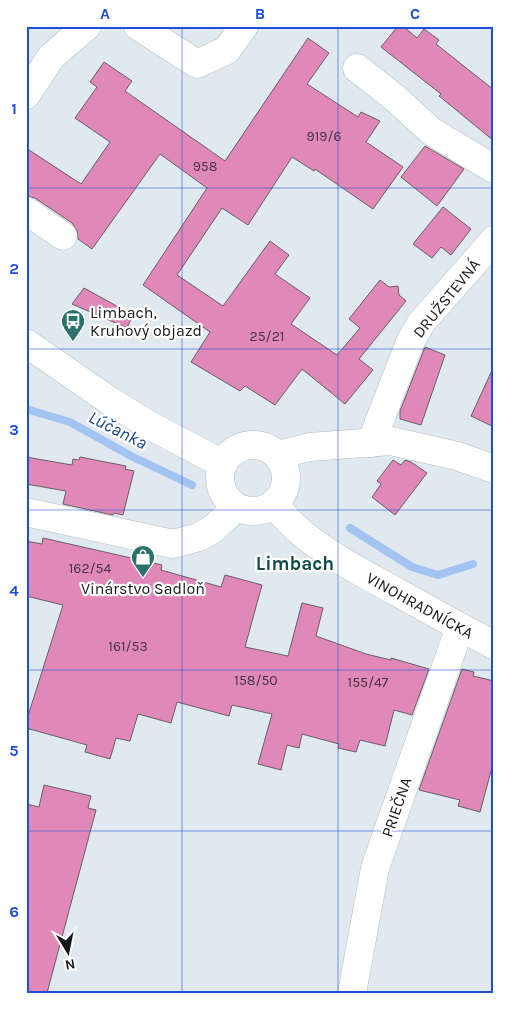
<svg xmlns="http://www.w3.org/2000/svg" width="520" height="1019" viewBox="0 0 520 1019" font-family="Karla,sans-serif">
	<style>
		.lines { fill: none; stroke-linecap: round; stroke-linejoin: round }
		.stream { stroke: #a3c3f0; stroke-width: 8 }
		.building { fill: #e089b9; stroke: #695f64 }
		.minor-casing { stroke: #b5bdc5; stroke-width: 29 }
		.minor { stroke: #fff; stroke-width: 28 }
		.grid { fill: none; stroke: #1d4ed8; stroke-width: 1; stroke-opacity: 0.55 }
		.labels { text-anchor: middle; stroke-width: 4.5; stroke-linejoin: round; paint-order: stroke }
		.number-label { font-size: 14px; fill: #483442 }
		.street-label { font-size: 16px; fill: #16181b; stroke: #fff }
		.poi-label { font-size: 16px; fill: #16181b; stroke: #fff; text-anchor: start }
		.water-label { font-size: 18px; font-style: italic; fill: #114687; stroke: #fff }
		.quarter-label { font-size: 19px; font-weight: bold; fill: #104c47; stroke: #fff }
		.neatline { fill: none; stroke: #1d4ed8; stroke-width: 2 }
		.grid-label { font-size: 16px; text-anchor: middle; font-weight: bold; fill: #1d4ed8 }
	</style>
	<rect width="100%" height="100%" fill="#e0e8f0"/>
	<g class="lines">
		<g class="stream">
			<polyline points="26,409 70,422 131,456 192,485"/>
			<polyline points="350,528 412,567 438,575 473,564"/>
		</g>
	</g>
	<g class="building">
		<polygon points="398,26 403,26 417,38 424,29 439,40 436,44 494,90 494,141 439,96 441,94 381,47"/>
		<polygon points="308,38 329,53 307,84 358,117 361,112 380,121 366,142 403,167 373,209 315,169 314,171 292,157 248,225 222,208 177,275 223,306 270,241 289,255 275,274 310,298 291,324 337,355 360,328 349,319 380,280 389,287 398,286 399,295 406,301 359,359 373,370 345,404 302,369 275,405 245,386 240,391 191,362 210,332 143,285 207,188 160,154 92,249 78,239 77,230 72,223 35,198 26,196 26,148 81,184 110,142 75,118 97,87 90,82 104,62 132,81 125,91 225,161"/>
		<polygon points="425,146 464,169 437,206 401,177"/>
		<polygon points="443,207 471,229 451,255 441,247 432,258 413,244"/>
		<polygon points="84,288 133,315 127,328 72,304"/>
		<polygon points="425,347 445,355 421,425 400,419 400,411"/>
		<polygon points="494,366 494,427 471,416"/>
		<polygon points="26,457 72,465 73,459 79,460 80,457 126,466 125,469 134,471 123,515 114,513 113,515 63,504 66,491 26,484"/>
		<polygon points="393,460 401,465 405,460 411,462 427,473 395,515 372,497 381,484 377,481"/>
		<polygon points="43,538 162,565 161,570 221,587 225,575 262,585 245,647 288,656 302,603 323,608 316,636 366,654 391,660 391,658 429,669 412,715 394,710 385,746 360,740 356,752 338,748 339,744 302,734 299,748 287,745 281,770 258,764 272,714 232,705 229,716 177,702 171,723 138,714 130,741 116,738 110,759 85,752 87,745 26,728 28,716 63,605 26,596 26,541 42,544"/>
		<polygon points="462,669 474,672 473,676 494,681 494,760 480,812 458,806 460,800 419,790"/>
		<polygon points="44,785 91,796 88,808 96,810 47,993 26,993 26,804 39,807"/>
	</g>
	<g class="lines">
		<g class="minor-casing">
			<g id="minor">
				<polyline points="138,26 197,64 227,50 244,26"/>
				<polyline points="357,68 395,98 431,131 494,169"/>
				<polyline points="26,95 51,57 87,26"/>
				<polyline points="26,211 63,236"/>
				<polyline points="26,343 110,401 149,425 223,464"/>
				<polyline points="371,443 410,342 421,323 494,240"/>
				<circle cx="253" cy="478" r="33"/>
				<polyline points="277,455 310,447 391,441 457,456 494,469"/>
				<path d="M274 503C299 541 357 570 397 592 429 610 461 628 494 645"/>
				<polyline points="26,512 173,544 199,537 213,529 228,515 233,504"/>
				<polyline points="352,993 375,868 460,627"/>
			</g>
		</g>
		<use href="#minor" class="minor"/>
	</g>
	<path class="grid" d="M182 26V993M338 26V993M26 188H494M26 349H494M26 510H494M26 670H494M26 831H494"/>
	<defs>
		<g id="bus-pin" transform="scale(1.25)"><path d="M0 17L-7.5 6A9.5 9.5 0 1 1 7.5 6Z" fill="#2a726a" stroke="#fff"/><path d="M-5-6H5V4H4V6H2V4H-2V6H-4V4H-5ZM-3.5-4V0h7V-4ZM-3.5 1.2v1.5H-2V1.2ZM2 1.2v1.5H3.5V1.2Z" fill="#fff"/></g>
		<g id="shop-pin" transform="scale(1.25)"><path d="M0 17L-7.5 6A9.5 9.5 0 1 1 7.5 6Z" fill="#2a726a" stroke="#fff"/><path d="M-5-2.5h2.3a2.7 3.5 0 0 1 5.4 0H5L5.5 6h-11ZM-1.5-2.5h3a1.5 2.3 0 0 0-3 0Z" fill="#fff"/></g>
	</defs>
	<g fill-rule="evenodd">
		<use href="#bus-pin" x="73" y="321"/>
		<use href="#shop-pin" x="143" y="557"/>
	</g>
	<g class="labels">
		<g class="number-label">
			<text x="324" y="141">919/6</text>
			<text x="205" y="171">958</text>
			<text x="267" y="341">25/21</text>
			<text x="90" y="573">162/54</text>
			<text x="128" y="651">161/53</text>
			<text x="256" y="685">158/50</text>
			<text x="368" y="687">155/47</text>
		</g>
		<g class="street-label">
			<text transform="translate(446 298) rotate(-51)" y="6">DRUŽSTEVNÁ</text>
			<text transform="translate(420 605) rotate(29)" y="6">VINOHRADNÍCKA</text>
			<text transform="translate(396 807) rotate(-71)" y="6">PRIEČNA</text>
		</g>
		<g class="poi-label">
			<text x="90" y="318">Limbach,<tspan x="90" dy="18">Kruhový objazd</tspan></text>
			<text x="143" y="594" text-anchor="middle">Vinárstvo Sadloň</text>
		</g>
		<g class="water-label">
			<text transform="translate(118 430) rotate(27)" y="6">Lúčanka</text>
		</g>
		<g class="quarter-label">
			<text x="295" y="570">Limbach</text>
		</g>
	</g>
	<rect width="520" height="1019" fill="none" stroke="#ffffff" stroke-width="55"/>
	<g transform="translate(68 952) rotate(170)" stroke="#ffffff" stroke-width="4" paint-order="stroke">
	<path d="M0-4L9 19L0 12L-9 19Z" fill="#16181b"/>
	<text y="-8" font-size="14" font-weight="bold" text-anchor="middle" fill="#16181b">N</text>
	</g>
	<rect x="28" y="28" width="464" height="964" class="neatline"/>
	<g class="grid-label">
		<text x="105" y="19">A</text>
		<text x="260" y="19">B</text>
		<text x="415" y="19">C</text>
		<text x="14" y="114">1</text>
		<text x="14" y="274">2</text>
		<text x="14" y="435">3</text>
		<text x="14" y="596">4</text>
		<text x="14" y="756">5</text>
		<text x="14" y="917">6</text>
	</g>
</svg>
